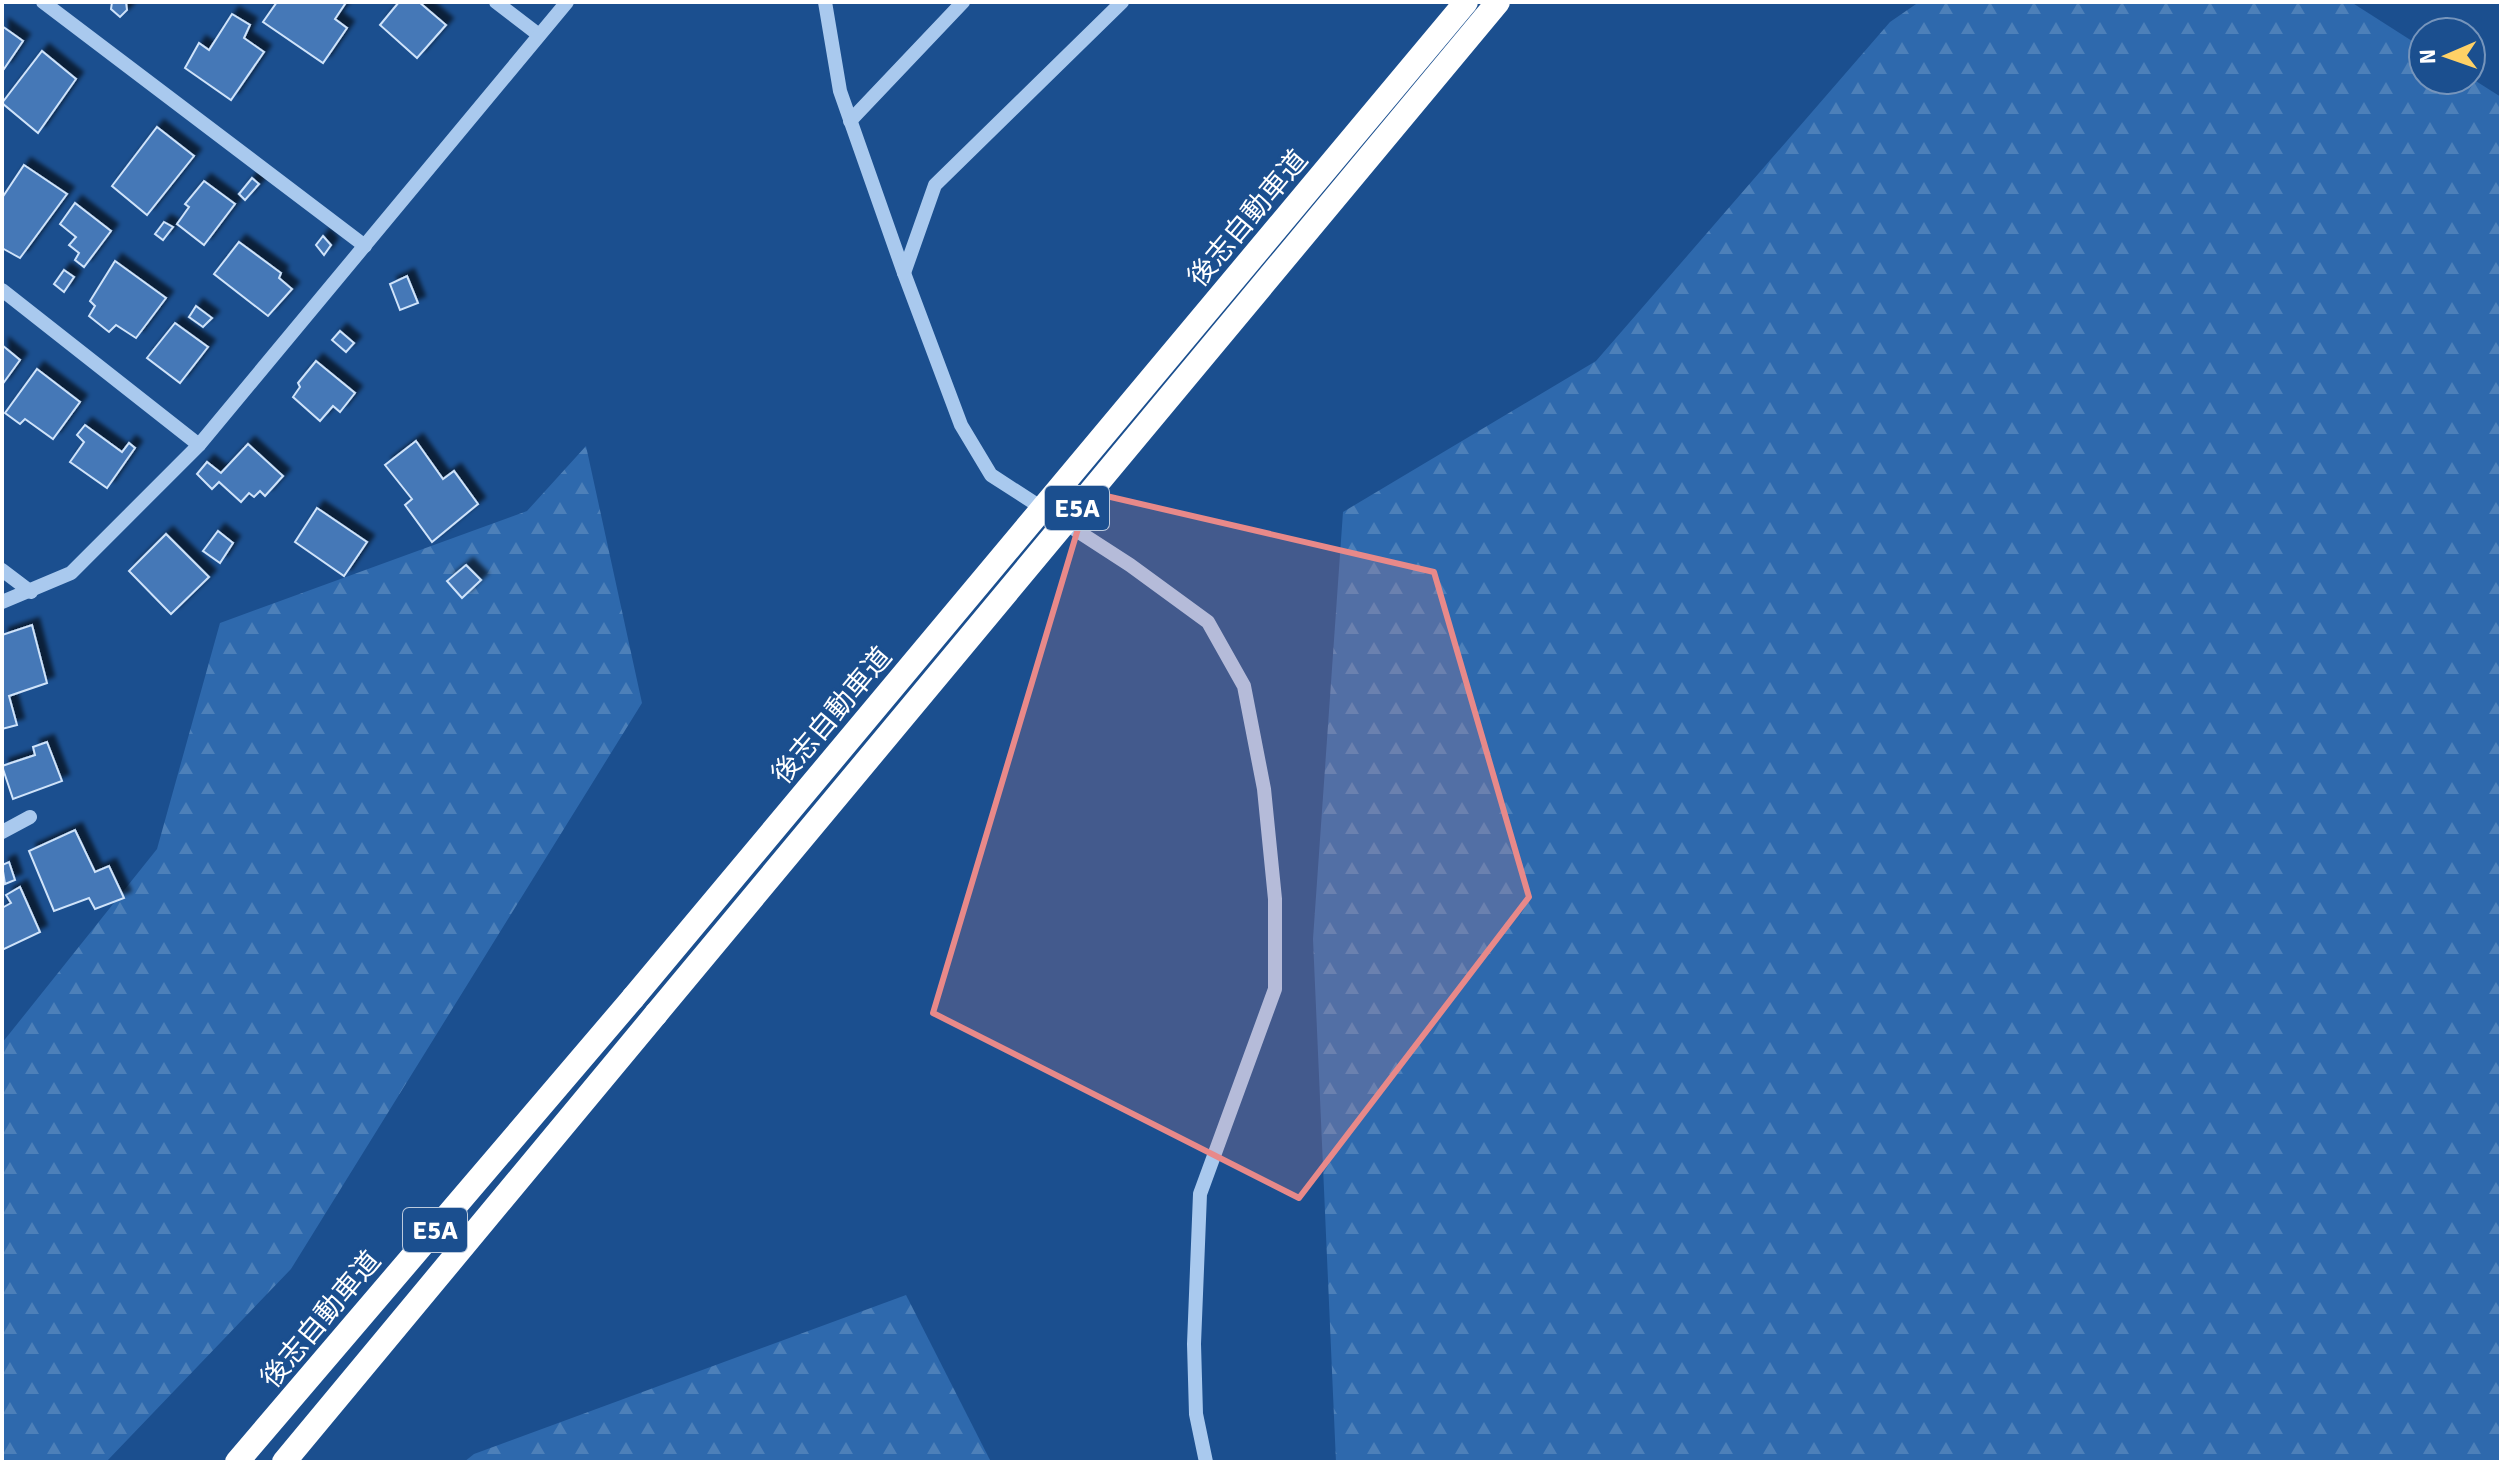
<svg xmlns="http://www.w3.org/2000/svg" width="2503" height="1464" viewBox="0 0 2503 1464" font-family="Signika,'Noto Sans JP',sans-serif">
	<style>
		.forest { fill: url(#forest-firs) }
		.building { fill: #4478b7; stroke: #cfe3fa; stroke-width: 2; filter: url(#shadow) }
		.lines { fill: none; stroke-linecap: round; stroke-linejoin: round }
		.minor { stroke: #a9c9ee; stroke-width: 14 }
		.highway { stroke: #fff; stroke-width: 24 }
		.highway-bridge { stroke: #fff; stroke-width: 24 }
		.marked { fill: #e88989; fill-opacity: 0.2; stroke: #e88989; stroke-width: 6; stroke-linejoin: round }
		.labels { text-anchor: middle; stroke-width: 6; stroke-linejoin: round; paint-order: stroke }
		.shield { fill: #1b4f8f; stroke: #bbcadd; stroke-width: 2 }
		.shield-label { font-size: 26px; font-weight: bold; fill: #fff }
		.street-label { font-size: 28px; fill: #fff; stroke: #1b4f8f }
	</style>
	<defs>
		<pattern id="forest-firs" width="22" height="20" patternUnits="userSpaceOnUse" patternTransform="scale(2)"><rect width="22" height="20" fill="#2e69ad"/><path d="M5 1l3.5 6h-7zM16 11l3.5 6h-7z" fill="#4d80b9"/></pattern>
		<filter id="shadow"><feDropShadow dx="7" dy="-7" stdDeviation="2" flood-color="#0009"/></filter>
	</defs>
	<rect width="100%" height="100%" fill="#1b4f8f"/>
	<g class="forest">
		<polygon points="1919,2 2351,2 2423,48 2423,80 2471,78 2501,97 2501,1462 1336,1462 1313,939 1343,512 1596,361 1890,22"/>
		<polygon points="586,446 642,703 291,1269 106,1462 2,1462 2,1043 157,849 220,623 527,511"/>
		<polygon points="906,1295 991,1462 464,1462 474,1454"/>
	</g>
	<g class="building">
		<polygon points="112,2 126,2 127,10 120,17 111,9"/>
		<polygon points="277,2 342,2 345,4 335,19 347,28 323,63 263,22"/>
		<polygon points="399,2 419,2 446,25 417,58 380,25"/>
		<polygon points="232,14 250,25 244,38 264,52 231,100 185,68 199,43 209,50"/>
		<polygon points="2,26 23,41 4,69 2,68"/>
		<polygon points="42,51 76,79 38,133 2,103"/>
		<polygon points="157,127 194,156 147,215 112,186"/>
		<polygon points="24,165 67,194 20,258 2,248 2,198"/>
		<polygon points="252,178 259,184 245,200 239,194"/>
		<polygon points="204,181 235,204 204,245 177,224 189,207 185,204"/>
		<polygon points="75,203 111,231 84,267 75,260 79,253 69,245 76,237 60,224"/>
		<polygon points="164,222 173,227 163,240 155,234"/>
		<polygon points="323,236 331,245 324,255 316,245"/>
		<polygon points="239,242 281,273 279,278 292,289 268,316 214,274"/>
		<polygon points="115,261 166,298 136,338 116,325 109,332 89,316 95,306 90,301"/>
		<polygon points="64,270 74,277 64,292 54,284"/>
		<polygon points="407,276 418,303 400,310 390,284"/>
		<polygon points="196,306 212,318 203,327 189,317"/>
		<polygon points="175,323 208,347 180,383 147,358"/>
		<polygon points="340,331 354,343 346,352 332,340"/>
		<polygon points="2,345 20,360 2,385"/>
		<polygon points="316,361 355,393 340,412 333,406 320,421 293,397 300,387 298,383"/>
		<polygon points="37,369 80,402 53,439 25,419 20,424 5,413"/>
		<polygon points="85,425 122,452 129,443 135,448 107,488 70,462 84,442 77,435"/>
		<polygon points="416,441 443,479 454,471 478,504 432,542 405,505 412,499 385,465"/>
		<polygon points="248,444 283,476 265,496 260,491 254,497 249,493 241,502 219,482 212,489 197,474 207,462 221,473"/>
		<polygon points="317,508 367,542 344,576 295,542"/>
		<polygon points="218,531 233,543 220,563 203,551"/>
		<polygon points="166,534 209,577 171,614 129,571"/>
		<polygon points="466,565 481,580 462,598 447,581"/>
		<polygon points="32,625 47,683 9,696 17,725 2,729 2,635"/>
		<polygon points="47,742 62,781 13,799 2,766 35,755 33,747"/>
		<polygon points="75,830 95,872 109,866 124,898 95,909 89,898 54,911 29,851"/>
		<polygon points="9,862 15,880 5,884 2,865"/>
		<polygon points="20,887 40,932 2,950 2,908 11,903 6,895"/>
	</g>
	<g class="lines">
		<g class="minor">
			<polyline points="43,2 365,246"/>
			<polyline points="496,2 539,35"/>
			<polyline points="825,2 840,91 904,273 961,425 991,475 1130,565 1208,622 1244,686 1264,789 1275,899 1275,989 1200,1194 1194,1344 1196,1414 1206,1462"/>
			<polyline points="850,121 963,2"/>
			<polyline points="904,273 935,185 1122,2"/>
			<polyline points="2,290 199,445"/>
			<polyline points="2,570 31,592"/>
			<polyline points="2,602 71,573 199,445 567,2"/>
			<polyline points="2,832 30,817"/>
		</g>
		<g class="highway">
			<polyline points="237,1462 633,998"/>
			<polyline points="284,1462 656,1014"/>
		</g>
		<g class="highway-bridge">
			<polyline points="633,998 1466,2"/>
			<polyline points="656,1014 1498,2"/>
		</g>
	</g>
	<path class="marked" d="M1089 492 1434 572 1529 897 1299 1198 933 1013Z"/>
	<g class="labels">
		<g class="shield">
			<rect x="1045" y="486" width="64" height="44" rx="6"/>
			<rect x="403" y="1208" width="64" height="44" rx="6"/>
		</g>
		<g class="shield-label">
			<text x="1077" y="517">E5A</text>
			<text x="435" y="1239">E5A</text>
		</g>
		<g class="street-label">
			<text transform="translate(1247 218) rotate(-50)" y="10">後志自動車道</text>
			<text transform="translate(831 715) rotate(-50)" y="10">後志自動車道</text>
			<text transform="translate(320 1319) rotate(-50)" y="10">後志自動車道</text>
		</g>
	</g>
	<rect width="2503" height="1464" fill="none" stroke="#ffffff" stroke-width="8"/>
	<g transform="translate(2447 56) rotate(268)"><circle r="38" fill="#1b4f8f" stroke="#7695bc" stroke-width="2"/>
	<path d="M0-6L14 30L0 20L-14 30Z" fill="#ffd166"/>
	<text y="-12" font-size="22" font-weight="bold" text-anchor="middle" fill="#ffffff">N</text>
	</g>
</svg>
